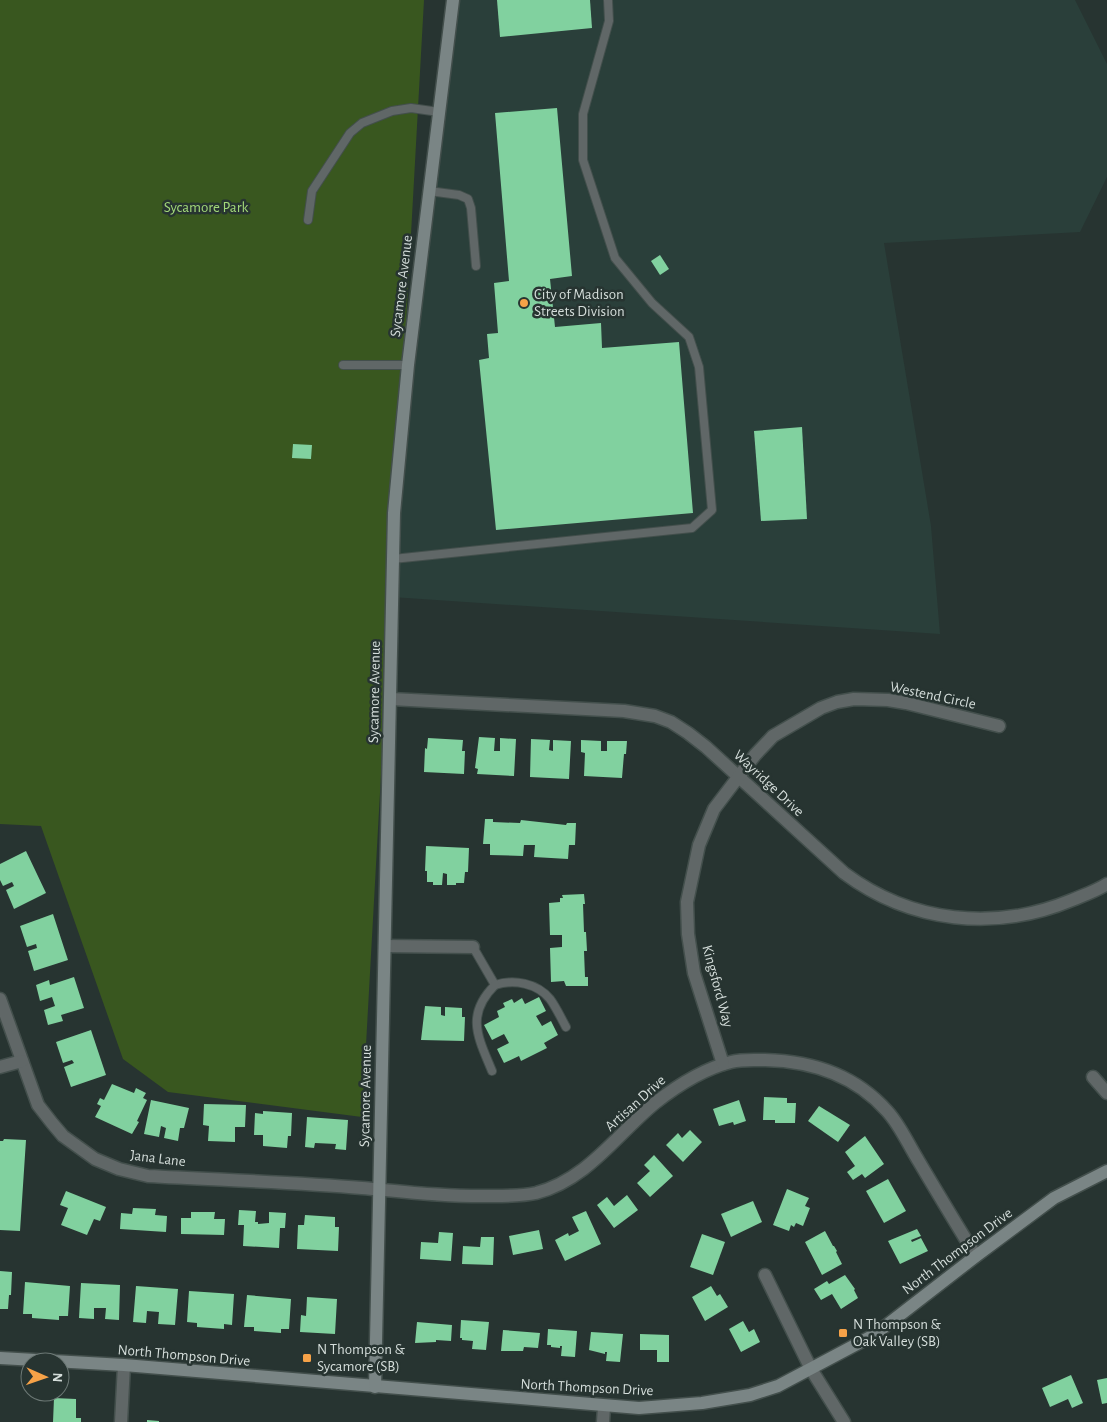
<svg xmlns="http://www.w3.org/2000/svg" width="1107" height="1422" viewBox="0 0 1107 1422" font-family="'Alegreya Sans',sans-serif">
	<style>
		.built { fill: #2a3f3a }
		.green { fill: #39571f }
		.building { fill: #81d19f }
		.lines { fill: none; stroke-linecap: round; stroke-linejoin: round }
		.lane-casing { stroke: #434f4c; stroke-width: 10 }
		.street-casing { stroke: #434f4c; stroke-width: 15 }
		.secondary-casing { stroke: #434f4c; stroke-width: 15 }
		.lane { stroke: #606767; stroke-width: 8 }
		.street { stroke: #606767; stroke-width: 12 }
		.secondary { stroke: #7a8585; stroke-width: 12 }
		.poi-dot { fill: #f6a248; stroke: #273431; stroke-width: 2 }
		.labels { text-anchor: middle; stroke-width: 5; stroke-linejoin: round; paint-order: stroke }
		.park-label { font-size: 15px; fill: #a2d879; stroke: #273431 }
		.street-label { font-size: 15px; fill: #d4ddda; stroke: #273431 }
		.poi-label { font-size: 15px; fill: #d4ddda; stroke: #273431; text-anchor: start }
	</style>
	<rect width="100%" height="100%" fill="#273431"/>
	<polygon class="built" points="453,0 1075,0 1107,64 1107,177 1080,232 884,243 931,526 940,634 392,597 394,513"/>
	<polygon class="green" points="0,0 424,0 362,1117 168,1092 123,1059 41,826 0,824"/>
	<g class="building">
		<polygon points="497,0 590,0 592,28 500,37"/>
		<polygon points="557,108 572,276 550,279 555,327 601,323 602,348 679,342 693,513 496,530 479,360 489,358 487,334 498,333 494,283 509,281 495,113"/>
		<polygon points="660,255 669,269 660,275 651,261"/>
		<polygon points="802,427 807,519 761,521 754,431"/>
		<polygon points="293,444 312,445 311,459 292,458"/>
		<polygon points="479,737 495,738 494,751 500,751 500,738 516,739 514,776 477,774 478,769 475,768"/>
		<polygon points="428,738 463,740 462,751 465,751 464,774 424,772 425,748 427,749"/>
		<polygon points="531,739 550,740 549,750 553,751 553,740 571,741 569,779 530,777"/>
		<polygon points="581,740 601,741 601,751 607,751 607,741 627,741 626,754 624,754 622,778 584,776 585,753 581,752"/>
		<polygon points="485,819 493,819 493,822 520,823 521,820 566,825 567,823 576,823 575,845 569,845 568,859 534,857 535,845 524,845 523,856 490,855 490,844 483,844"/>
		<polygon points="426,846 469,848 468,872 465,872 464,883 456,883 456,885 447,885 447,874 443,873 442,885 433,885 433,882 427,882 427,871 425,871"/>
		<polygon points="26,851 46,893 14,909 6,890 14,886 12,882 3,886 0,880 0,864"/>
		<polygon points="584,894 585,904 583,904 584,932 586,932 587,951 584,951 585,977 588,977 588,986 566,986 564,981 551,982 550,948 562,947 562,935 550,935 549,903 560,902 560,898 563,898 562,895"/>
		<polygon points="53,914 68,960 34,971 28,951 37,948 36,944 27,947 20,926"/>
		<polygon points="74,977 84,1008 61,1015 63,1021 48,1025 44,1010 55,1006 52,997 40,1001 36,985 49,980 50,985"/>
		<polygon points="539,997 546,1011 536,1016 542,1026 551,1021 558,1035 544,1043 547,1048 521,1061 519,1056 504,1063 497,1049 509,1043 504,1034 492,1040 484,1025 499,1017 497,1011 505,1007 503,1003 512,999 514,1003 522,998 525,1004"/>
		<polygon points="425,1006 441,1007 441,1015 445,1016 445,1007 462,1008 462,1017 465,1017 464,1041 421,1040"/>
		<polygon points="91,1030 106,1075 71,1087 64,1067 74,1063 72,1060 63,1063 56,1042"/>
		<polygon points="112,1084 134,1093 136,1088 146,1093 143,1098 147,1100 137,1121 139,1122 132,1134 95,1117 101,1106 97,1104 100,1098 104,1100"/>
		<polygon points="764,1097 787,1098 787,1103 796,1103 795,1123 775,1123 775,1120 763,1120"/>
		<polygon points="151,1100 189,1108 184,1128 180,1128 178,1141 164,1138 166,1128 161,1126 159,1137 144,1134"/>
		<polygon points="739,1100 746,1121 734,1125 733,1122 719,1126 713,1109"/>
		<polygon points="204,1104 246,1105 245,1127 235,1127 235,1142 208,1141 209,1126 203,1125"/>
		<polygon points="819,1106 850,1125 838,1142 808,1121"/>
		<polygon points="263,1111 292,1113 291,1136 288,1136 287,1148 263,1146 263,1135 254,1135 255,1113 263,1114"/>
		<polygon points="307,1117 348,1120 346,1150 335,1149 336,1144 315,1143 314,1148 305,1147"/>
		<polygon points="690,1130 702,1142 683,1162 666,1145 678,1133 682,1138"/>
		<polygon points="865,1136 884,1164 865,1178 862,1174 853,1180 847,1172 855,1166 845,1152"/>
		<polygon points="4,1139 26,1140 20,1231 0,1230 0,1141 3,1141"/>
		<polygon points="654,1155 673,1176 650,1197 637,1183 650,1171 644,1165"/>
		<polygon points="888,1179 906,1211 884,1223 866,1191"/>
		<polygon points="787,1189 809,1198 805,1206 810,1208 803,1226 796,1223 794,1227 791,1225 789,1231 773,1225"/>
		<polygon points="66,1191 106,1207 100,1221 94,1219 87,1235 61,1225 68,1208 60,1205"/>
		<polygon points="627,1195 638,1210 614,1228 597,1205 607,1197 614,1206"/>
		<polygon points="753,1201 762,1222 731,1237 721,1214"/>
		<polygon points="133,1208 156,1209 155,1215 167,1216 166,1232 120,1229 121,1213 132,1214"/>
		<polygon points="239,1210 256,1211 255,1222 258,1222 258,1224 269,1223 269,1212 286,1213 285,1228 280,1228 279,1248 243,1246 244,1225 238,1225"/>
		<polygon points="586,1211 601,1244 565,1261 555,1240 568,1233 569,1236 579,1231 572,1217"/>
		<polygon points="191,1212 215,1212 214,1219 225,1219 224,1235 181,1234 181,1218 191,1218"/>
		<polygon points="305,1215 335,1217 335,1227 339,1227 338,1251 297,1249 298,1225 304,1225"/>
		<polygon points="917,1229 921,1236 911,1240 912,1242 921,1238 928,1251 900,1264 888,1241"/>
		<polygon points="539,1230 543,1249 513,1255 509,1236"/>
		<polygon points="825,1231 833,1246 834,1246 837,1251 836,1252 842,1264 822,1275 805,1242"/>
		<polygon points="439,1232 453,1233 451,1261 420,1259 421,1242 438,1243"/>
		<polygon points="702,1234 725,1242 713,1275 690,1267"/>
		<polygon points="481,1237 494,1237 493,1265 462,1264 463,1246 480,1247"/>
		<polygon points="0,1271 12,1272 11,1295 9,1295 8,1309 0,1309"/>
		<polygon points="845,1275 855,1289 854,1290 858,1298 841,1309 832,1294 821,1300 814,1289 827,1281 829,1284"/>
		<polygon points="25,1282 70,1286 68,1316 59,1316 59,1320 32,1318 32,1314 23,1314"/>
		<polygon points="81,1283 120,1285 119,1320 105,1319 106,1308 94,1308 94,1319 79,1318"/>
		<polygon points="136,1286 178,1289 175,1325 158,1324 159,1312 147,1311 146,1323 133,1322"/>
		<polygon points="711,1286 717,1296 720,1294 728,1307 705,1321 692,1297"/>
		<polygon points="189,1291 234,1294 232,1325 224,1324 224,1329 197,1327 197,1323 187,1322"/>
		<polygon points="247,1295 291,1299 289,1329 281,1329 281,1333 254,1331 254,1327 244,1327"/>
		<polygon points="307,1297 337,1299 335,1334 300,1332 301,1315 306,1316"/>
		<polygon points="461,1320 489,1322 486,1350 472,1349 473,1341 462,1340 462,1338 460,1338"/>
		<polygon points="743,1321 749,1332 754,1329 760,1342 741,1352 729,1329"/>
		<polygon points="417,1322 452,1325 451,1341 436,1340 436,1342 415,1343"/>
		<polygon points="548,1329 577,1331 575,1357 561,1356 562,1346 560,1346 560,1348 551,1347 551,1345 547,1345"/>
		<polygon points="503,1330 540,1333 538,1348 524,1347 523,1351 501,1351"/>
		<polygon points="591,1332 623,1334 620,1362 606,1361 607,1352 605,1352 605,1354 589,1350"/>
		<polygon points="640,1334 669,1335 669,1362 657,1362 657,1350 640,1350"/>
		<polygon points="1071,1375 1083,1403 1072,1408 1068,1399 1050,1407 1042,1388"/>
		<polygon points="1107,1378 1107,1403 1102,1404 1097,1380"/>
		<polygon points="54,1398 76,1399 76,1418 81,1418 81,1422 53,1422"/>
		<polygon points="147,1420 159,1421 159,1422 147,1422"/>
	</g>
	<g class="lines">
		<g class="lane-casing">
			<g id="lane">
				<polyline points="429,191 459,195 468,199 471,208 476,266"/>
				<polyline points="308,220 312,191 350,133 362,123 392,111 411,108 439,112"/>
				<polyline points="343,365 408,365"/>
				<polyline points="393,559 692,528 712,510 699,367 689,337 652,303 615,258 583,160 583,114 609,21 608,0"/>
				<path d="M473 947 495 985C514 979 537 983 550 999 556 1007 561 1018 566 1027"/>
				<path d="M492 1071C478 1037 465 1015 495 985"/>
			</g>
		</g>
		<g class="street-casing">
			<g id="street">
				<path d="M391 699 624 711 655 716 671 722 688 733 706 747 844 873C911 923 995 932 1072 900 1084 895 1096 891 1107 884"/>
				<polyline points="385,946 473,947"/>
				<path d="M0 999 38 1105 52 1123 63 1136 95 1159 119 1169 148 1176C219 1180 291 1182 362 1188 406 1192 449 1197 493 1196 507 1196 522 1196 536 1193 587 1180 617 1134 655 1103 678 1085 703 1069 731 1062 742 1059 754 1060 765 1060 812 1061 855 1075 887 1111 900 1125 908 1144 918 1160 937 1192 956 1224 976 1256"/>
				<polyline points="723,1064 694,973 688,934 687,902 699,845 714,809 755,755 773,736 821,708 837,702 854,699 888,700 906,703 999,726"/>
				<polyline points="0,1067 22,1061"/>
				<polyline points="1093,1077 1107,1093"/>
				<polyline points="765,1275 811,1369 844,1422"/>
				<polyline points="121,1422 124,1365"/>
				<polyline points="603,1422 604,1407"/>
			</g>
		</g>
		<g class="secondary-casing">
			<g id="secondary">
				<polyline points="0,1358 124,1365 639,1408 702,1403 750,1395 778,1386 874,1335 976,1256 1054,1198 1107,1171"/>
				<polyline points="375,1387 394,513 408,365 453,0"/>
			</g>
		</g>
		<use href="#lane" class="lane"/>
		<use href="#street" class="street"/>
		<use href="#secondary" class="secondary"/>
	</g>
	<g class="poi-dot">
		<circle cx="524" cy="303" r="5"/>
		<rect x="838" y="1328" width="10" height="10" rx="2.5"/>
		<rect x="302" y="1353" width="10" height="10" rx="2.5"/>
	</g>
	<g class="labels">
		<g class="park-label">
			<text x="206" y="212">Sycamore Park</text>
		</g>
		<g class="street-label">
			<text transform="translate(401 286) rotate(-83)" y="5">Sycamore Avenue</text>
			<text transform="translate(374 692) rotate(-89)" y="5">Sycamore Avenue</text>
			<text transform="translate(933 695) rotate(12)" y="5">Westend Circle</text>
			<text transform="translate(769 783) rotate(43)" y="5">Wayridge Drive</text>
			<text transform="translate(718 986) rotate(75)" y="5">Kingsford Way</text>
			<text transform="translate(365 1096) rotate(-89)" y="5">Sycamore Avenue</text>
			<text transform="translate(635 1103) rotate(-42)" y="5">Artisan Drive</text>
			<text transform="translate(158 1158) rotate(7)" y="5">Jana Lane</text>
			<text transform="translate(957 1251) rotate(-37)" y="5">North Thompson Drive</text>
			<text transform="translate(184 1355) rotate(5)" y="5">North Thompson Drive</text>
			<text transform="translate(587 1387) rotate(3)" y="5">North Thompson Drive</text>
		</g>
		<g class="poi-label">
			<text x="534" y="299">City of Madison<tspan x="534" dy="17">Streets Division</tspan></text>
			<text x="853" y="1329">N Thompson &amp;<tspan x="853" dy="17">Oak Valley (SB)</tspan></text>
			<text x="317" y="1354">N Thompson &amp;<tspan x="317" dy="17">Sycamore (SB)</tspan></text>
		</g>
	</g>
	<g transform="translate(45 1377) rotate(92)"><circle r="24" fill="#273431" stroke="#6c7875"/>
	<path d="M0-4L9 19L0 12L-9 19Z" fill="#f6a248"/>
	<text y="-8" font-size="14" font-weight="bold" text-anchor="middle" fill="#d4ddda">N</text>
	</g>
</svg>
